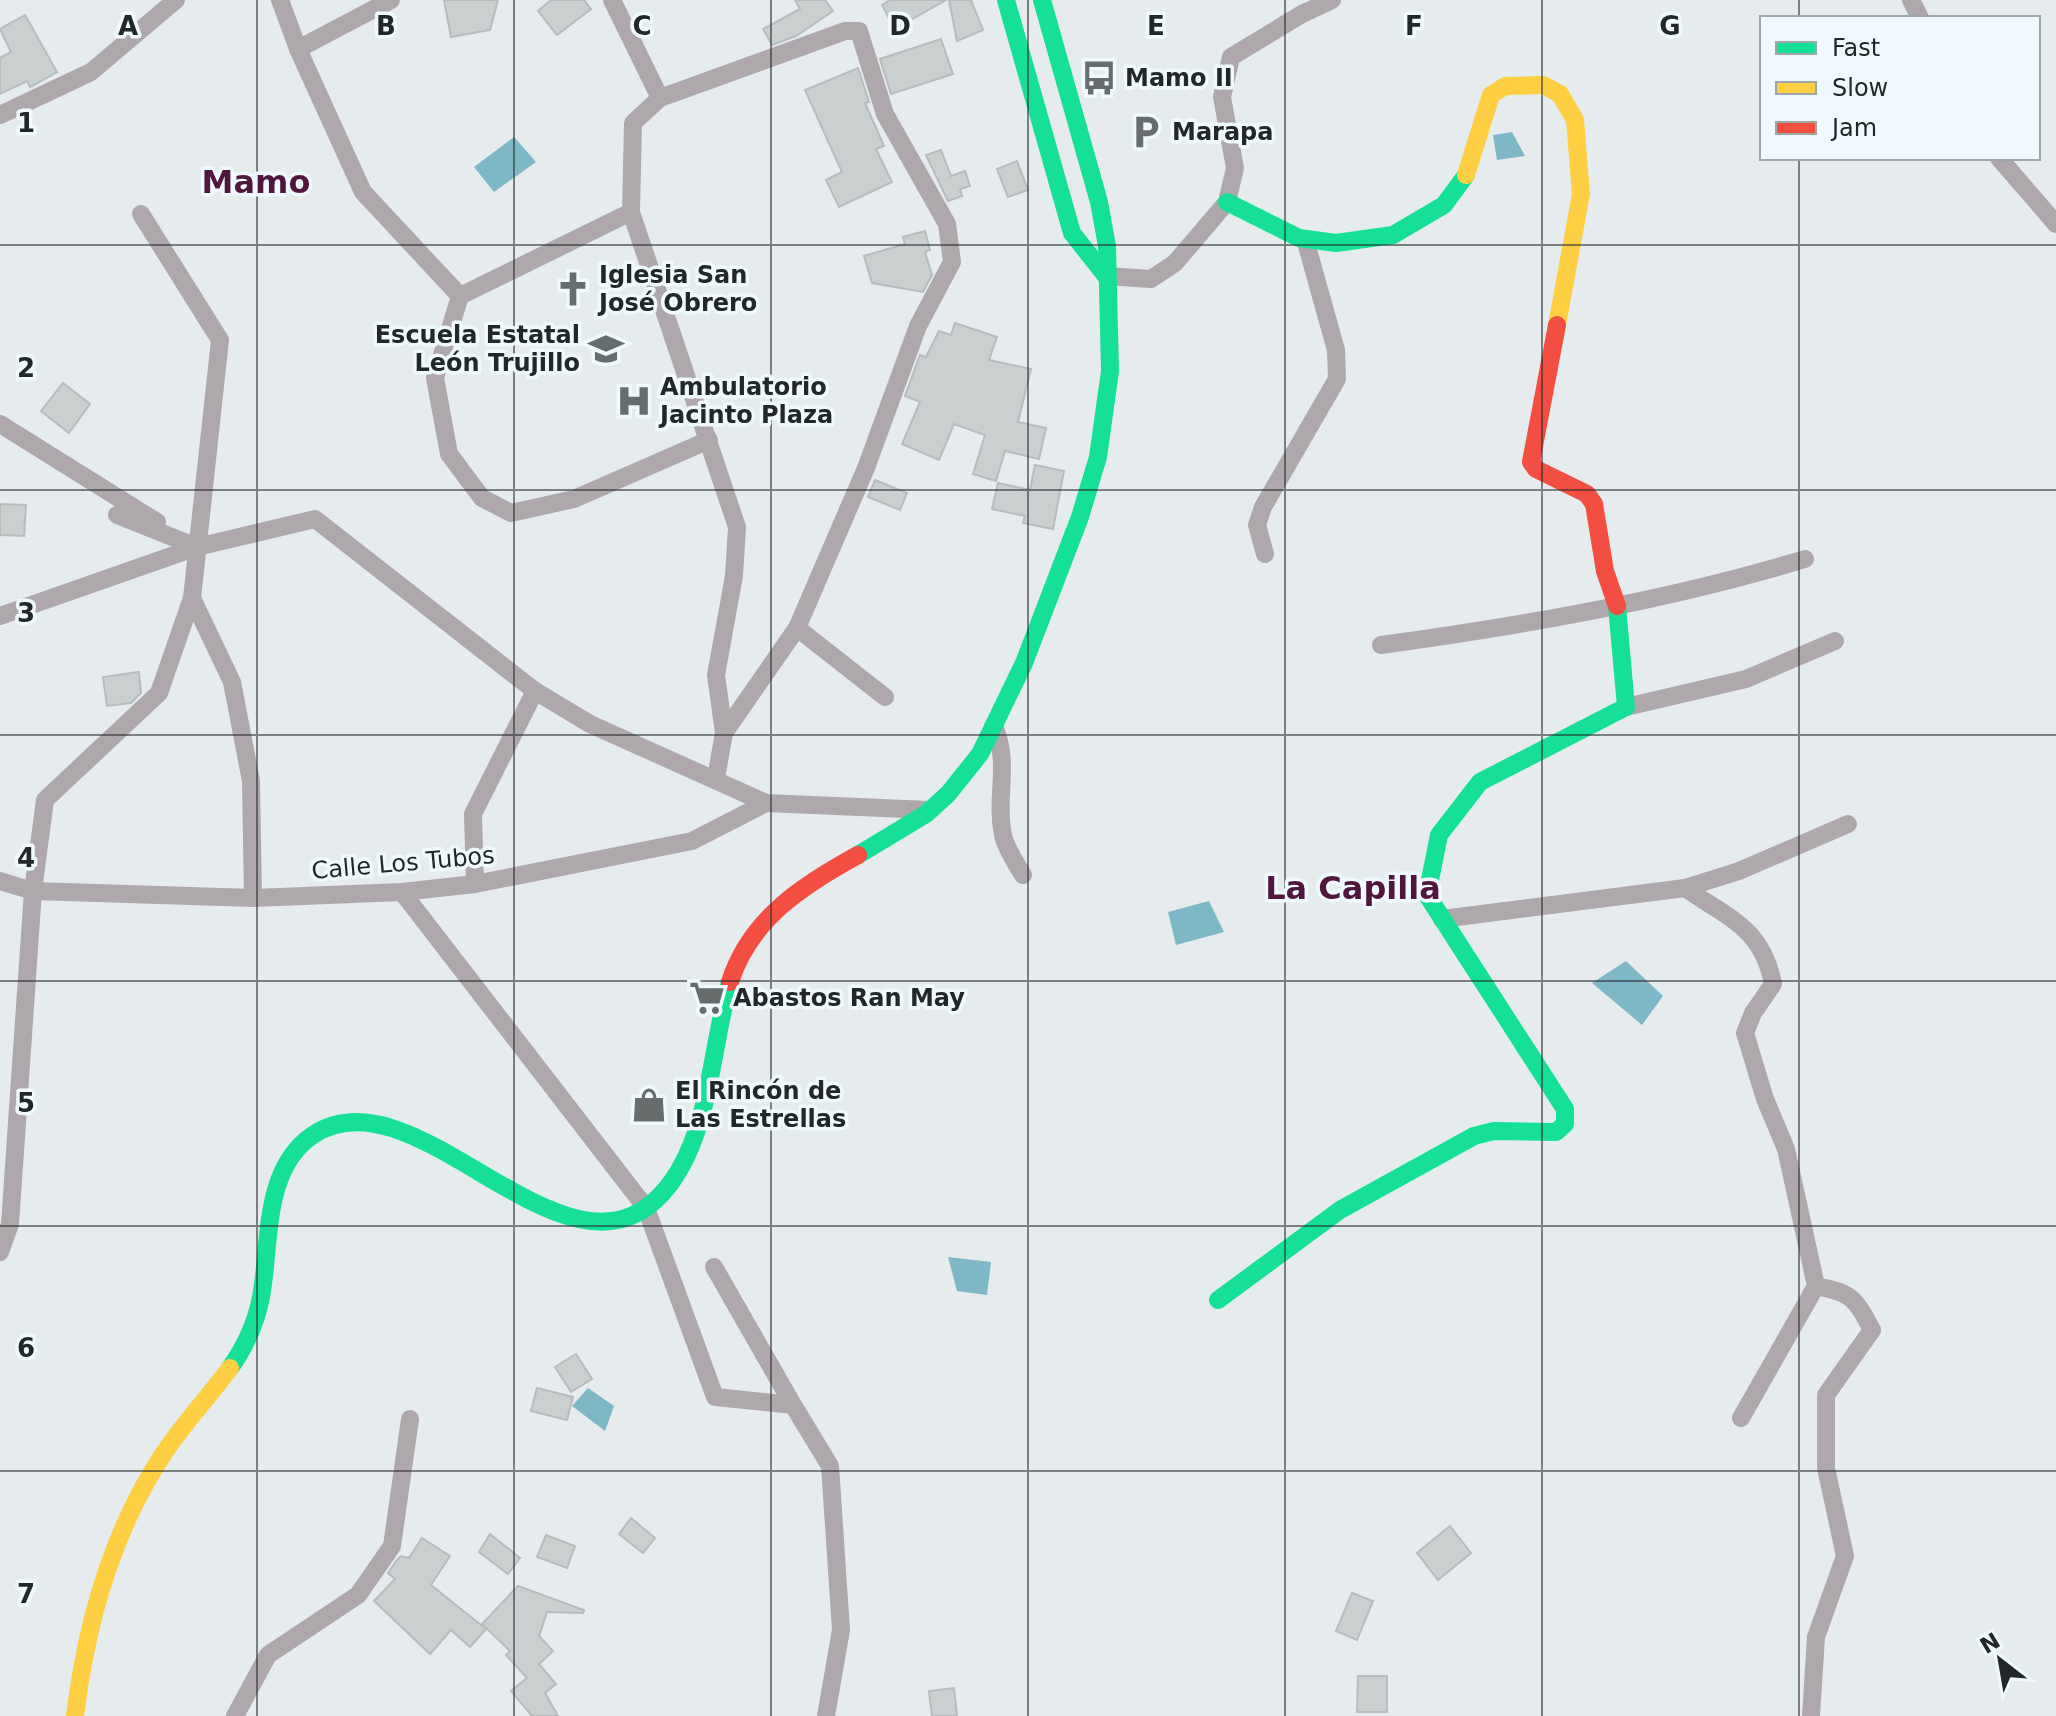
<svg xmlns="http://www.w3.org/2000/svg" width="2056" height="1716" viewBox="0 0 2056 1716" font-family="'DejaVu Sans',sans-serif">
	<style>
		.water { fill: #7eb8c7 }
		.building { fill: #cacfd0; stroke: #b7bcbd; stroke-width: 2 }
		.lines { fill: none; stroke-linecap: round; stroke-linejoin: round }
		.street { stroke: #aea8ac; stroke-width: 18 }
		.fast { stroke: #16e098; stroke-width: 18 }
		.slow { stroke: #ffcf43; stroke-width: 18 }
		.jam { stroke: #f24e42; stroke-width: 18 }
		.grid { fill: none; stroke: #232728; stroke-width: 2; stroke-opacity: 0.55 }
		.labels { text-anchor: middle; stroke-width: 7; stroke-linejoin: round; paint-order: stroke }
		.poi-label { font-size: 24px; font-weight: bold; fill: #232728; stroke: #f0fafe; text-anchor: start }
		.street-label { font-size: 24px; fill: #232728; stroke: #f0fafe }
		.district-label { font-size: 32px; font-weight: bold; fill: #51163d; stroke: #f0fafe }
		.grid-label { font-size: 26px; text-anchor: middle; font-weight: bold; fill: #232728; stroke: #f0fafe; stroke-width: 7; stroke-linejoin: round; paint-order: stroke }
	</style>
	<rect width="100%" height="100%" fill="#e6eced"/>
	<g class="water">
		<polygon points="1512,132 1525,156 1497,160 1493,135"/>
		<polygon points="514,137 536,162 494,192 474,167"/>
		<polygon points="1209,901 1224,932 1176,945 1168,912"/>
		<polygon points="1626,961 1663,996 1642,1025 1592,983"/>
		<polygon points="948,1257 991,1262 987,1295 957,1291"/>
		<polygon points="588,1388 614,1406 605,1431 572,1406"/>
	</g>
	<g class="building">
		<polygon points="444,0 498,0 490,30 451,37"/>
		<polygon points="551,0 584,0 591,9 557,35 538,11"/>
		<polygon points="795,0 825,0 833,11 796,36 772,45 763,29 800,9"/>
		<polygon points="890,0 946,0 895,29 882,5"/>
		<polygon points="949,0 971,0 983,30 957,41"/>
		<polygon points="25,15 57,72 30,87 27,81 0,94 0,58 11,52 0,29"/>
		<polygon points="941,39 953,74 891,94 880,59"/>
		<polygon points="858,68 869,102 865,103 884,146 876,149 892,182 839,207 826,180 842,172 805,90"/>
		<polygon points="941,150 951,176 965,171 970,186 960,189 962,196 948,201 926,155"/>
		<polygon points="1017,161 1028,190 1008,197 997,169"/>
		<polygon points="925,231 930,250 925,252 932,275 923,292 872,283 864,256 905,244 903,237"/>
		<polygon points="955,323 997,337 989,360 1031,369 1018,422 1046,428 1039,459 1005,451 996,481 973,474 985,435 954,424 939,460 902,444 920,402 905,396 920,355 926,357 939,331 951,335"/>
		<polygon points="63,383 90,404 69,433 41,411"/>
		<polygon points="1035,465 1064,471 1053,529 1023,523 1025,516 992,509 998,483 1030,490"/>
		<polygon points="875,480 907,493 900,510 868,497"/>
		<polygon points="0,504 26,505 24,536 0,535"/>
		<polygon points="139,672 141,693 131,703 107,706 103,677"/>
		<polygon points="576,1354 592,1379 571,1392 555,1367"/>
		<polygon points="537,1388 573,1397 567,1420 531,1411"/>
		<polygon points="631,1518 655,1538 643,1553 619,1534"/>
		<polygon points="1450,1526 1471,1553 1438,1580 1417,1553"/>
		<polygon points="490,1534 520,1558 508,1574 479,1552"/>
		<polygon points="546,1535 575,1546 567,1568 537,1557"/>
		<polygon points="422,1538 450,1556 431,1585 486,1629 470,1647 451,1630 430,1654 374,1601 395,1579 388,1573 397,1560 401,1556 409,1558"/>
		<polygon points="518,1586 584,1610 583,1613 547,1612 539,1636 553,1651 539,1664 556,1684 545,1693 558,1716 532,1716 511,1691 527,1678 506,1655 510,1651 482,1624"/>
		<polygon points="1352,1593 1373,1601 1357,1640 1336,1631"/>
		<polygon points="1358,1676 1387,1676 1387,1712 1357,1712"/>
		<polygon points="954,1688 957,1716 932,1716 929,1691"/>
	</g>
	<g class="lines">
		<g class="street">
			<polyline points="280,0 298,49 363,192 460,296"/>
			<polyline points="612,0 660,98 633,123 631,212 737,527 734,576 716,675 724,733 716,778"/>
			<polyline points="1911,0 1920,18"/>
			<polyline points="298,49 391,0"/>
			<polyline points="660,98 845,31 859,31 885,114 947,224 952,262 918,326 866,468 797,628 724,733"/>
			<polyline points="0,115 91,72 176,0"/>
			<polyline points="1999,158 2056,224"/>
			<polyline points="631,212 460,296 435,378 449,454 482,498 511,513 574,499 709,440"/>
			<polyline points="1106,276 1151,279 1175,263 1227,202 1235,168 1222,97 1231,57 1302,14 1332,0"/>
			<polyline points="0,424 157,522"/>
			<polyline points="117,515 197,547 315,519 535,691 590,724 766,803 929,810"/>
			<polyline points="1265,554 1257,525 1263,507 1337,379 1336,350 1305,239"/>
			<polyline points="192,598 232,682 251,781 253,898"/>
			<polyline points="0,616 197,547"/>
			<polyline points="797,628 885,697"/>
			<path d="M1381 645C1525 625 1666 601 1805 559"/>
			<polyline points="1626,707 1746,679 1835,641"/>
			<path d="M995 729C1010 765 995 798 1003 835 1006 849 1016 863 1023 875"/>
			<polyline points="0,881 33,891 253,898 402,892 475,884 692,841 766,803"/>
			<polyline points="475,884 473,814 535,691"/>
			<polyline points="1685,888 1739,871 1848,824"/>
			<polyline points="402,892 646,1208 715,1397 793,1405 830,1466 841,1630 826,1716"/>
			<path d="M1442 919 1685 888C1729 919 1762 927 1773 984L1753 1013 1745 1033 1765 1099 1786 1149 1816 1286 1741 1418"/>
			<polyline points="0,1252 10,1224 33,891 45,800 159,693 192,598 220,340 141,214"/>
			<polyline points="714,1267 793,1405"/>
			<polyline points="235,1716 268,1655 358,1595 392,1546 410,1419"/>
			<path d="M1811 1716 1816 1637 1845 1556 1826 1468V1395L1872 1330C1855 1298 1852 1293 1816 1286"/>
		</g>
		<g class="fast">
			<polyline points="1006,0 1072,233 1106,276"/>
			<polyline points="1227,202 1299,238 1336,243 1393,235 1444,205 1466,175"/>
			<polyline points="858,855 926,814 948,794 980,754 1024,663 1080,517 1098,457 1110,371 1107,246 1099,202 1042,0"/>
			<polyline points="1218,1300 1340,1210 1474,1136 1494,1131 1556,1132 1565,1124 1565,1109 1427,895 1439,835 1480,782 1626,707 1617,606"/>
			<path d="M230 1368C245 1347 256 1323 261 1297 271 1244 262 1169 313 1135 419 1064 573 1313 670 1184 711 1129 711 1046 730 982"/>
		</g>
		<g class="slow">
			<polyline points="1466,175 1491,95 1505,86 1543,85 1560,94 1575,120 1581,194 1557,325"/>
			<path d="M75 1716C86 1625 111 1534 162 1456 182 1425 208 1398 230 1368"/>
		</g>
		<g class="jam">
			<polyline points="1557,325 1531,462 1536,469 1587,494 1594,504 1605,571 1617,606"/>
			<path d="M730 982C750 919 803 885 858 855"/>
		</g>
	</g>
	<path class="grid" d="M257 0V1716M514 0V1716M771 0V1716M1028 0V1716M1285 0V1716M1542 0V1716M1799 0V18M1799 158V1716M0 245H2056M0 490H2056M0 735H2056M0 981H2056M0 1226H2056M0 1471H2056"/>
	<defs>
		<g id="bus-bare" transform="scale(2.76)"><path d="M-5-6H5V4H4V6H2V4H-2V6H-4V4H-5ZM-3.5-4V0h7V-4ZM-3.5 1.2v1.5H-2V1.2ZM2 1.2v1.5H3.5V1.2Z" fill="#676c6d" stroke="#f0fafe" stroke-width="2.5" paint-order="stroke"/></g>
		<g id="parking-bare" transform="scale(2.76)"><path d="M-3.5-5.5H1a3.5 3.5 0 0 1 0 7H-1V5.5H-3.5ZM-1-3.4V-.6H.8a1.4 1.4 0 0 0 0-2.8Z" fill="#676c6d" stroke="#f0fafe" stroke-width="2.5" paint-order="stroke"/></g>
		<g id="church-bare" transform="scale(2.76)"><path d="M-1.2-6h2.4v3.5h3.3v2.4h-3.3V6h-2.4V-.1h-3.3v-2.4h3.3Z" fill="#676c6d" stroke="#f0fafe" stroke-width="2.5" paint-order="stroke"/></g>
		<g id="school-bare" transform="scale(2.76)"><path d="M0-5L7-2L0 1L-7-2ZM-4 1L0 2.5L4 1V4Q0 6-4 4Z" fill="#676c6d" stroke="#f0fafe" stroke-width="2.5" paint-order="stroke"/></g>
		<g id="hospital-bare" transform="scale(2.76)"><path d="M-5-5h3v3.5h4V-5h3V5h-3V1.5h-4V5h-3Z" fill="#676c6d" stroke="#f0fafe" stroke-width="2.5" paint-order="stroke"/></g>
		<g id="supermarket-bare" transform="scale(2.76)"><path d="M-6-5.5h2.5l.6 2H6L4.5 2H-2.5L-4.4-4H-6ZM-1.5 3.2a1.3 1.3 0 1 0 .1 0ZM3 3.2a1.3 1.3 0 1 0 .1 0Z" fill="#676c6d" stroke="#f0fafe" stroke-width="2.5" paint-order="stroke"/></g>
		<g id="shop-bare" transform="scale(2.76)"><path d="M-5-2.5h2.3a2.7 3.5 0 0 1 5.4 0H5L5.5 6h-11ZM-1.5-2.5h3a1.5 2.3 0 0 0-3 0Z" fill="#676c6d" stroke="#f0fafe" stroke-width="2.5" paint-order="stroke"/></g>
	</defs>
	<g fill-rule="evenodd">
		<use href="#bus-bare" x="1099" y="78"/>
		<use href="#parking-bare" x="1146" y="132"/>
		<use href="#church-bare" x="573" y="289"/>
		<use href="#school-bare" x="606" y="349"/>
		<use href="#hospital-bare" x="634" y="401"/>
		<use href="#supermarket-bare" x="707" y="998"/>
		<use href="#shop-bare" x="649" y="1105"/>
	</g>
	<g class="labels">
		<g class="poi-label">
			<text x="1125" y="86">Mamo II</text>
			<text x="1172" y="140">Marapa</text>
			<text x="599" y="283">Iglesia San<tspan x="599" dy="28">José Obrero</tspan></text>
			<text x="580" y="343" text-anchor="end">Escuela Estatal<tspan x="580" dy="28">León Trujillo</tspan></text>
			<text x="660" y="395">Ambulatorio<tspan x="660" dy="28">Jacinto Plaza</tspan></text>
			<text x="733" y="1006">Abastos Ran May</text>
			<text x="675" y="1099">El Rincón de<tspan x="675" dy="28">Las Estrellas</tspan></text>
		</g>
		<g class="street-label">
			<text transform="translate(403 863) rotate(-5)" y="8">Calle Los Tubos</text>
		</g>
		<g class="district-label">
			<text x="256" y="193">Mamo</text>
			<text x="1353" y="899">La Capilla</text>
		</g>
	</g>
	<g class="grid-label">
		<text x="128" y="35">A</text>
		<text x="386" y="35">B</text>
		<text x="642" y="35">C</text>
		<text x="900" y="35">D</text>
		<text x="1156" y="35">E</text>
		<text x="1414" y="35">F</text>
		<text x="1670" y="35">G</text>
		<text x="26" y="132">1</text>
		<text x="26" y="377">2</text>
		<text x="26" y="622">3</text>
		<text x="26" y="867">4</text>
		<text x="26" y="1112">5</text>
		<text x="26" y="1357">6</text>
		<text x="26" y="1603">7</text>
	</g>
	<rect x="1760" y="16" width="280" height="144" fill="#f0fafe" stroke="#9ea6a8" stroke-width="2"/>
	<rect x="1776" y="42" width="40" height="12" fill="#16e098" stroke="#9ea6a8" stroke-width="2"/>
	<text x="1832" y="56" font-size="24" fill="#232728">Fast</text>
	<rect x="1776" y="82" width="40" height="12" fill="#ffcf43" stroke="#9ea6a8" stroke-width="2"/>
	<text x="1832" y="96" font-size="24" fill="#232728">Slow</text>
	<rect x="1776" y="122" width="40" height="12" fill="#f24e42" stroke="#9ea6a8" stroke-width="2"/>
	<text x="1832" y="136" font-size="24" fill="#232728">Jam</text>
	<g transform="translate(2000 1660) rotate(329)" stroke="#f0fafe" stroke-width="6" paint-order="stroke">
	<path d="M0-6L14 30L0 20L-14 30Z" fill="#232728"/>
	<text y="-12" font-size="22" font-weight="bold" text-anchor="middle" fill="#232728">N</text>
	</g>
</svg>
